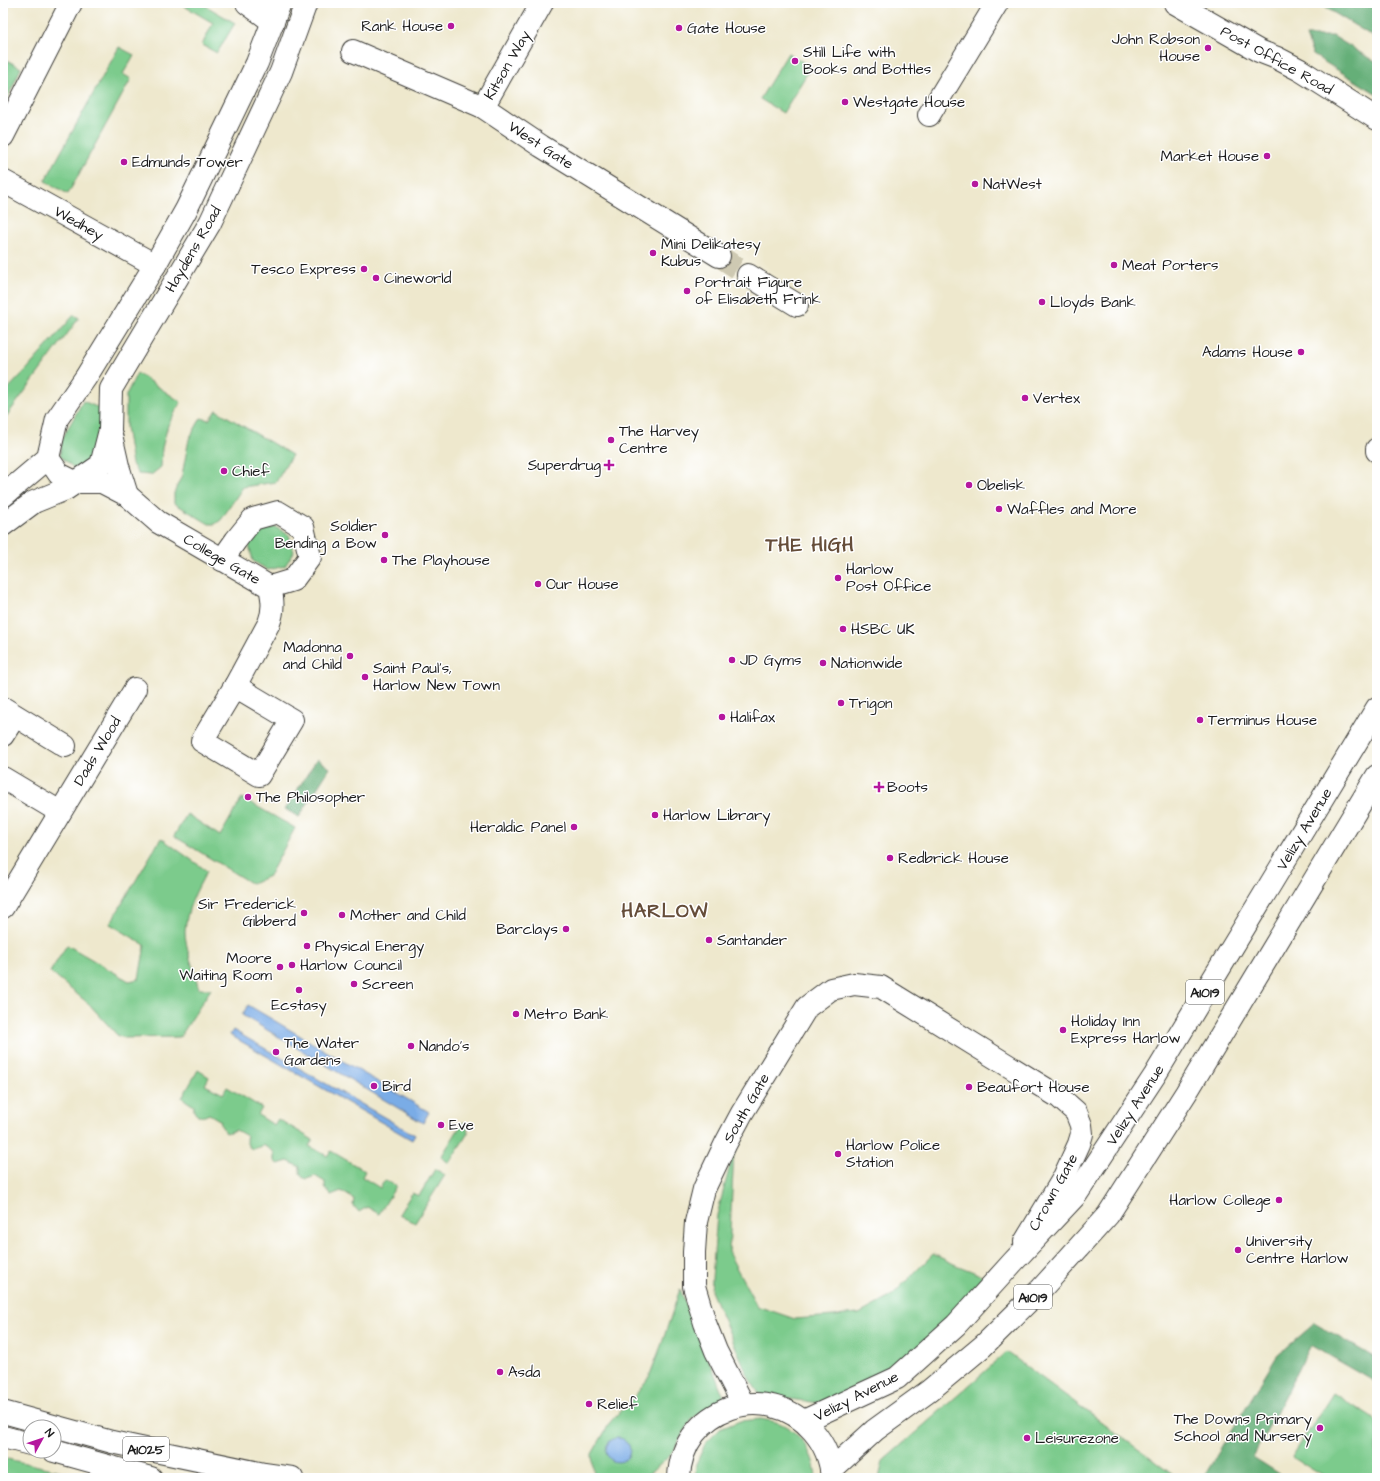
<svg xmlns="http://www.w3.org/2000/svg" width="1380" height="1481" viewBox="0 0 1380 1481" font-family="'Architects Daughter',sans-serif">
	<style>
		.green { fill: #7ccb8c; stroke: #4c7454 }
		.forest { fill: #65af78; stroke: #40664a }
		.water { fill: #7aace6; stroke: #4b6481 }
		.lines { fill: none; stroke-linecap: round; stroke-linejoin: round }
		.minor-tunnel { stroke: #cec9b2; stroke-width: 22; stroke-dasharray: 22 11; stroke-linecap: butt }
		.minor-casing { stroke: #3c3b37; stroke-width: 24 }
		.major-casing { stroke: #3c3b37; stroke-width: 24 }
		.minor { stroke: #fff; stroke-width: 22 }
		.major { stroke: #fff; stroke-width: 22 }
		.poi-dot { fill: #b5179e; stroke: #fff; stroke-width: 1.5 }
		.labels { text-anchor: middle; stroke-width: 3; stroke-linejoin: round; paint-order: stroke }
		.shield { fill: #fff; stroke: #606060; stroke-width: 1 }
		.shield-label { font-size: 14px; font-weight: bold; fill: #1c1c1c }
		.poi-label { font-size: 15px; fill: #1c1c1c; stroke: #fff; text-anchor: start }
		.street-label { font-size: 15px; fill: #1c1c1c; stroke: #fff }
		.district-label { font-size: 19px; font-weight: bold; letter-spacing: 1px; fill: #654d39; stroke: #fff }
	</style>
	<rect width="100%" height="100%" fill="#fff"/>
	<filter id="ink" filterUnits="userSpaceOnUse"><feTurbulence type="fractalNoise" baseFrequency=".025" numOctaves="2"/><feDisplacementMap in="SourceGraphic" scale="8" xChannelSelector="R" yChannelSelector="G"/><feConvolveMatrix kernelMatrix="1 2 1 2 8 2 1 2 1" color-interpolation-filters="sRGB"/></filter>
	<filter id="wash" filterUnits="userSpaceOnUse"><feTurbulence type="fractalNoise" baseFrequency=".012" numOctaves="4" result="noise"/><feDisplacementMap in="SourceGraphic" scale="16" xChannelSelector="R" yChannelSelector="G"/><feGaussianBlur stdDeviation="0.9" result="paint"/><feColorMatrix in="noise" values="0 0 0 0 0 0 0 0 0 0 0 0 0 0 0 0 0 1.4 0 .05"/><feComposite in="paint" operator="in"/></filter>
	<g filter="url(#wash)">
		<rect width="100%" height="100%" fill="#eee8cd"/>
		<g class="green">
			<polygon points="179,3 201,3 235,23 217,53 202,45 213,23"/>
			<polygon points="119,47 134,55 123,74 131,79 68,194 45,181"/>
			<polygon points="788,53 811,67 783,113 760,99"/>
			<polygon points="3,58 21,68 3,108"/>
			<polygon points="74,315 79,318 3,421 3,394 28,368"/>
			<polygon points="137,373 181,402 168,425 162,448 161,467 151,475 138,474 132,464 126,427 126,395"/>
			<polygon points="83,401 101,409 101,450 90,465 74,468 60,456 62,439"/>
			<polygon points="216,410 292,455 276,482 243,487 221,520 215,524 209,524 174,503 174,493 182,475 189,439 201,418 209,420"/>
			<polygon points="275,527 289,535 294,552 285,566 268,570 253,561 249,545 257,531"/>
			<polygon points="242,798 295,828 269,876 252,884 174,836 187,814 220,836"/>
			<path d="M161 838 207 871C196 891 186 909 185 932 185 946 195 974 199 989H211L180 1037 125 1038 118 1036 89 1004 50 972 67 945 129 981 139 979 145 945 110 924Z"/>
			<path d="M198 1070 209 1077 205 1085 223 1094 227 1087 262 1108 258 1115 274 1125 278 1119 313 1140 309 1146 327 1156 331 1151 365 1171 362 1177 380 1188 385 1180 396 1186 379 1214 367 1207 359 1212 353 1205 354 1199 341 1191 331 1195 325 1188V1182L315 1176 307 1179C300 1177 300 1175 300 1167L288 1161 278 1164 274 1161V1152L263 1145C253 1150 249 1151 246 1140L247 1136 236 1130 226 1133 220 1124 221 1121 209 1114C202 1119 192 1116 194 1106L182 1098Z"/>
			<polygon points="463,1122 467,1125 468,1133 449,1163 441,1157"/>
			<polygon points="734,1150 729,1254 757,1306 795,1319 859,1314 890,1297 933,1254 956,1265 979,1274 990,1283 919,1348 842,1395 819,1403 760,1395 750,1380 711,1291 717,1215"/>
			<polygon points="435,1169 445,1175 415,1223 399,1214 412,1193 419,1196"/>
			<polygon points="680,1289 724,1397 693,1418 669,1457 644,1478 594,1478 592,1454 611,1421 635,1396 649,1377 661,1346"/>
			<polygon points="1007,1352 1177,1478 879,1478 883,1461"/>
			<polygon points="1333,1393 1377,1421 1377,1478 1326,1478 1292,1457"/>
			<path d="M761 1419C766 1420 773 1421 779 1423 801 1432 815 1455 816 1478H695L696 1464 705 1444 720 1429 740 1421Z"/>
			<polygon points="3,1458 91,1478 3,1478"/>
		</g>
		<g class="forest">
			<polygon points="1324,3 1367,3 1377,9 1377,39 1323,6"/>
			<polygon points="1306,36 1333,36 1377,63 1377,94 1313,55"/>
			<polygon points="317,759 330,768 299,817 285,809"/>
			<polygon points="1315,1323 1377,1359 1377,1383 1311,1345 1253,1457 1286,1478 1203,1478 1277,1356"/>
		</g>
		<g class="water">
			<polygon points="248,1005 429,1112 423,1123 242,1015"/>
			<polygon points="233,1030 415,1135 412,1140 230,1035"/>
			<circle cx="618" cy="1450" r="12"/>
		</g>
	</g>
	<g filter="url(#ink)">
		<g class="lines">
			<polyline class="minor-tunnel" points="719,256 748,275"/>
			<g class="minor-casing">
				<g id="minor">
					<polyline points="247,3 273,22"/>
					<polyline points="1175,3 1259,51 1277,58 1300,70 1377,119"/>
					<polyline points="353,51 483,107 541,146 719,256"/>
					<polyline points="483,107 542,3"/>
					<polyline points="929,115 997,3"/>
					<polyline points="3,136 71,3"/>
					<polyline points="3,181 155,265"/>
					<polyline points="748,275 797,305"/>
					<polyline points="1377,449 1377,451"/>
					<polyline points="48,458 59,474 75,482 102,482 127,495 118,466 111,435"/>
					<path d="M127 495 158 522 270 587C273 600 274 610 269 623L235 686"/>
					<polyline points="3,496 48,458 57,419 86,377 155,265 186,210 257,63 280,3"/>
					<polyline points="3,525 34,502 66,489 101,465 110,430 111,389 210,223 281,72 306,3"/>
					<polyline points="222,560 236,540 253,519 278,512 303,527 310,557 293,580 270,587"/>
					<polygon points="235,686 292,720 259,775 202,741"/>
					<polyline points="3,708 65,746"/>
					<polyline points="3,735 15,716"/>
					<polyline points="3,778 60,812"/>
					<polyline points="3,907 135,689"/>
					<polyline points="743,1404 716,1351 705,1323 694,1286 694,1252 696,1222 704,1189 726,1143 742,1113 807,1007 831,989 854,984 881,987 1059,1097 1076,1112 1081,1125 1082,1134 1079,1144 1063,1179 1025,1242"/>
				</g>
			</g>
			<g class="major-casing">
				<g id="major">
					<polyline points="3,1412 112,1442 264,1474 292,1478"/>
					<polyline points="804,1421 897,1378 956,1325 1013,1262 1076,1195 1155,1075 1377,708"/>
					<polyline points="3,1437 30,1444"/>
					<polyline points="54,1451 151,1478"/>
					<polyline points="831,1470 875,1430 929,1391 983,1346 1042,1288 1108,1215 1186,1093 1377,776"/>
					<path d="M679 1478C681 1408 767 1378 813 1431 825 1445 831 1460 832 1478"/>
				</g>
			</g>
			<use href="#minor" class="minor"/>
			<use href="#major" class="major"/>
		</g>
	</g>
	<g class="poi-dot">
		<circle cx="451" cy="26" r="4"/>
		<circle cx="679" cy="28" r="4"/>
		<circle cx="1208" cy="48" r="4"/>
		<circle cx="795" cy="61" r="4"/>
		<circle cx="845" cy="102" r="4"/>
		<circle cx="1267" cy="156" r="4"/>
		<circle cx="124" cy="162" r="4"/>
		<circle cx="975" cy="184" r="4"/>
		<circle cx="653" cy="253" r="4"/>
		<circle cx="1114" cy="265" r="4"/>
		<circle cx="364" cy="269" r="4"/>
		<circle cx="376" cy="278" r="4"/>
		<circle cx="687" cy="291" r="4"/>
		<circle cx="1042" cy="302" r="4"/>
		<circle cx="1301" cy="352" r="4"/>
		<circle cx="1025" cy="398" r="4"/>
		<circle cx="611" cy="440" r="4"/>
		<path d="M607 459h4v4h4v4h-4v4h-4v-4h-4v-4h4z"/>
		<circle cx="224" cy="471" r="4"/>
		<circle cx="969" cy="485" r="4"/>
		<circle cx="999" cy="509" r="4"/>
		<circle cx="385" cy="535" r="4"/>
		<circle cx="384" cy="560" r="4"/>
		<circle cx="838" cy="578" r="4"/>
		<circle cx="538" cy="584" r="4"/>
		<circle cx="843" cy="629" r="4"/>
		<circle cx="350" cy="656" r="4"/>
		<circle cx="732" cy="660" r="4"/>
		<circle cx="823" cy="663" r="4"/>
		<circle cx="365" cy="677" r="4"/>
		<circle cx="841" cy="703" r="4"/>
		<circle cx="722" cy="717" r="4"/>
		<circle cx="1200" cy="720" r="4"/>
		<path d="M877 781h4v4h4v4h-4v4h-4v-4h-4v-4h4z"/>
		<circle cx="248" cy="797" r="4"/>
		<circle cx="655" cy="815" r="4"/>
		<circle cx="574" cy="827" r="4"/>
		<circle cx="890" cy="858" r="4"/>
		<circle cx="304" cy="913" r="4"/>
		<circle cx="342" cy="915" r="4"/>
		<circle cx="566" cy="929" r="4"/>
		<circle cx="709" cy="940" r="4"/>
		<circle cx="307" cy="946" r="4"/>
		<circle cx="292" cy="965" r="4"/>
		<circle cx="280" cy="967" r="4"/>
		<circle cx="354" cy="984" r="4"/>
		<circle cx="299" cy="990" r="4"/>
		<circle cx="516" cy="1014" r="4"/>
		<circle cx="1063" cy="1030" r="4"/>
		<circle cx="411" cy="1046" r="4"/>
		<circle cx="276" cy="1052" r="4"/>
		<circle cx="374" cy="1086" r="4"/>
		<circle cx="969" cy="1087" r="4"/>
		<circle cx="441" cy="1125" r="4"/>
		<circle cx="838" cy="1154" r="4"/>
		<circle cx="1279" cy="1200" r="4"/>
		<circle cx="1238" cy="1250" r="4"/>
		<circle cx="500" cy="1372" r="4"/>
		<circle cx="589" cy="1404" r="4"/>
		<circle cx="1320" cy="1428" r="4"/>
		<circle cx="1027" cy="1438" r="4"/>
	</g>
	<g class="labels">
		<g class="shield">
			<rect x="1186" y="980" width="38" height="24" rx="3"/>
			<rect x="1014" y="1285" width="38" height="24" rx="3"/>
			<rect x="123" y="1437" width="46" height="24" rx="3"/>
		</g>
		<g class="shield-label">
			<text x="1205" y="997">A1019</text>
			<text x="1033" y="1302">A1019</text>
			<text x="146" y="1454">A1025</text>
		</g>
		<g class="poi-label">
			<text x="443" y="31" text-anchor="end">Rank House</text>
			<text x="687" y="33">Gate House</text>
			<text x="1200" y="44" text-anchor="end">John Robson<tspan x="1200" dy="17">House</tspan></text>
			<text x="803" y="57">Still Life with<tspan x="803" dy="17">Books and Bottles</tspan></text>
			<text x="853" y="107">Westgate House</text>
			<text x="1259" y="161" text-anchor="end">Market House</text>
			<text x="132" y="167">Edmunds Tower</text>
			<text x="983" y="189">NatWest</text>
			<text x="661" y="249">Mini Delikatesy<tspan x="661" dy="17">Kubus</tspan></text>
			<text x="1122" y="270">Meat Porters</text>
			<text x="356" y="274" text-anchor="end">Tesco Express</text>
			<text x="384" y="283">Cineworld</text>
			<text x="695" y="287">Portrait Figure<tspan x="695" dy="17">of Elisabeth Frink</tspan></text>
			<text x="1050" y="307">Lloyds Bank</text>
			<text x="1293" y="357" text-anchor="end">Adams House</text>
			<text x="1033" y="403">Vertex</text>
			<text x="619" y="436">The Harvey<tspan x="619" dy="17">Centre</tspan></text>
			<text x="601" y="470" text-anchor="end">Superdrug</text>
			<text x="232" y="476">Chief</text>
			<text x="977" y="490">Obelisk</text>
			<text x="1007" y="514">Waffles and More</text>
			<text x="377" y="531" text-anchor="end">Soldier<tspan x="377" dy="17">Bending a Bow</tspan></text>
			<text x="392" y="565">The Playhouse</text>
			<text x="846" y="574">Harlow<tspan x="846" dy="17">Post Office</tspan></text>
			<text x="546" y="589">Our House</text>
			<text x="851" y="634">HSBC UK</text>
			<text x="342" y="652" text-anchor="end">Madonna<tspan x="342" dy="17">and Child</tspan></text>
			<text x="740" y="665">JD Gyms</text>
			<text x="831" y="668">Nationwide</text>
			<text x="373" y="673">Saint Paul's,<tspan x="373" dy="17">Harlow New Town</tspan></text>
			<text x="849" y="708">Trigon</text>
			<text x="730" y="722">Halifax</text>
			<text x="1208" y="725">Terminus House</text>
			<text x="887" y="792">Boots</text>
			<text x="256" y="802">The Philosopher</text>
			<text x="663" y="820">Harlow Library</text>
			<text x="566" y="832" text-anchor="end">Heraldic Panel</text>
			<text x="898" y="863">Redbrick House</text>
			<text x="296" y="909" text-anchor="end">Sir Frederick<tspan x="296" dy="17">Gibberd</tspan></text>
			<text x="350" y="920">Mother and Child</text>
			<text x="558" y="934" text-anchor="end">Barclays</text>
			<text x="717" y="945">Santander</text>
			<text x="315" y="951">Physical Energy</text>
			<text x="272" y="963" text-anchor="end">Moore<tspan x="272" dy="17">Waiting Room</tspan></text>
			<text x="300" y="970">Harlow Council</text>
			<text x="362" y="989">Screen</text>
			<text x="299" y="1010" text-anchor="middle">Ecstasy</text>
			<text x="524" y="1019">Metro Bank</text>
			<text x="1071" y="1026">Holiday Inn<tspan x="1071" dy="17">Express Harlow</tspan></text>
			<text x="284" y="1048">The Water<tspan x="284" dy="17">Gardens</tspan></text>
			<text x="419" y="1051">Nando's</text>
			<text x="382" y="1091">Bird</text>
			<text x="977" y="1092">Beaufort House</text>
			<text x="449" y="1130">Eve</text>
			<text x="846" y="1150">Harlow Police<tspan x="846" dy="17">Station</tspan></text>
			<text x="1271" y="1205" text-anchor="end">Harlow College</text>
			<text x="1246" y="1246">University<tspan x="1246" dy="17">Centre Harlow</tspan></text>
			<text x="508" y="1377">Asda</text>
			<text x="597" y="1409">Relief</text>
			<text x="1312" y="1424" text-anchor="end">The Downs Primary<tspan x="1312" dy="17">School and Nursery</tspan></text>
			<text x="1035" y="1443">Leisurezone</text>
		</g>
		<g class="street-label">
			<text transform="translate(1277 60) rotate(29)" y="5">Post Office Road</text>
			<text transform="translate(507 65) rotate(-60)" y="5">Kitson Way</text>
			<text transform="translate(541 145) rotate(33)" y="5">West Gate</text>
			<text transform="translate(79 223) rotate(29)" y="5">Wedhey</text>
			<text transform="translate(193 249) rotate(-60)" y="5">Haydens Road</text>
			<text transform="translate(222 559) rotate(30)" y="5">College Gate</text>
			<text transform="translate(97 751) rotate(-59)" y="5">Dads Wood</text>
			<text transform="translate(1304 829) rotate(-59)" y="5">Velizy Avenue</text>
			<text transform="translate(1135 1105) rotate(-57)" y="5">Velizy Avenue</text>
			<text transform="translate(746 1108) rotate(-60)" y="5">South Gate</text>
			<text transform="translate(1053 1192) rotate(-61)" y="5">Crown Gate</text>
			<text transform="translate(856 1396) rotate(-27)" y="5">Velizy Avenue</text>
		</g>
		<g class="district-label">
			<text x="810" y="551">THE HIGH</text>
			<text x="665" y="917">HARLOW</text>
		</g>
	</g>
	<rect width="1380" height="1481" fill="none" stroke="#fff" stroke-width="16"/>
	<g transform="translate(42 1439) rotate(50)"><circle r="19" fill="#ffffff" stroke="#a4a4a4"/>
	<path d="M0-3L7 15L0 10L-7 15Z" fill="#b5179e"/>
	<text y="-6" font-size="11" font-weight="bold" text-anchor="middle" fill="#1c1c1c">N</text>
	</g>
</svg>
